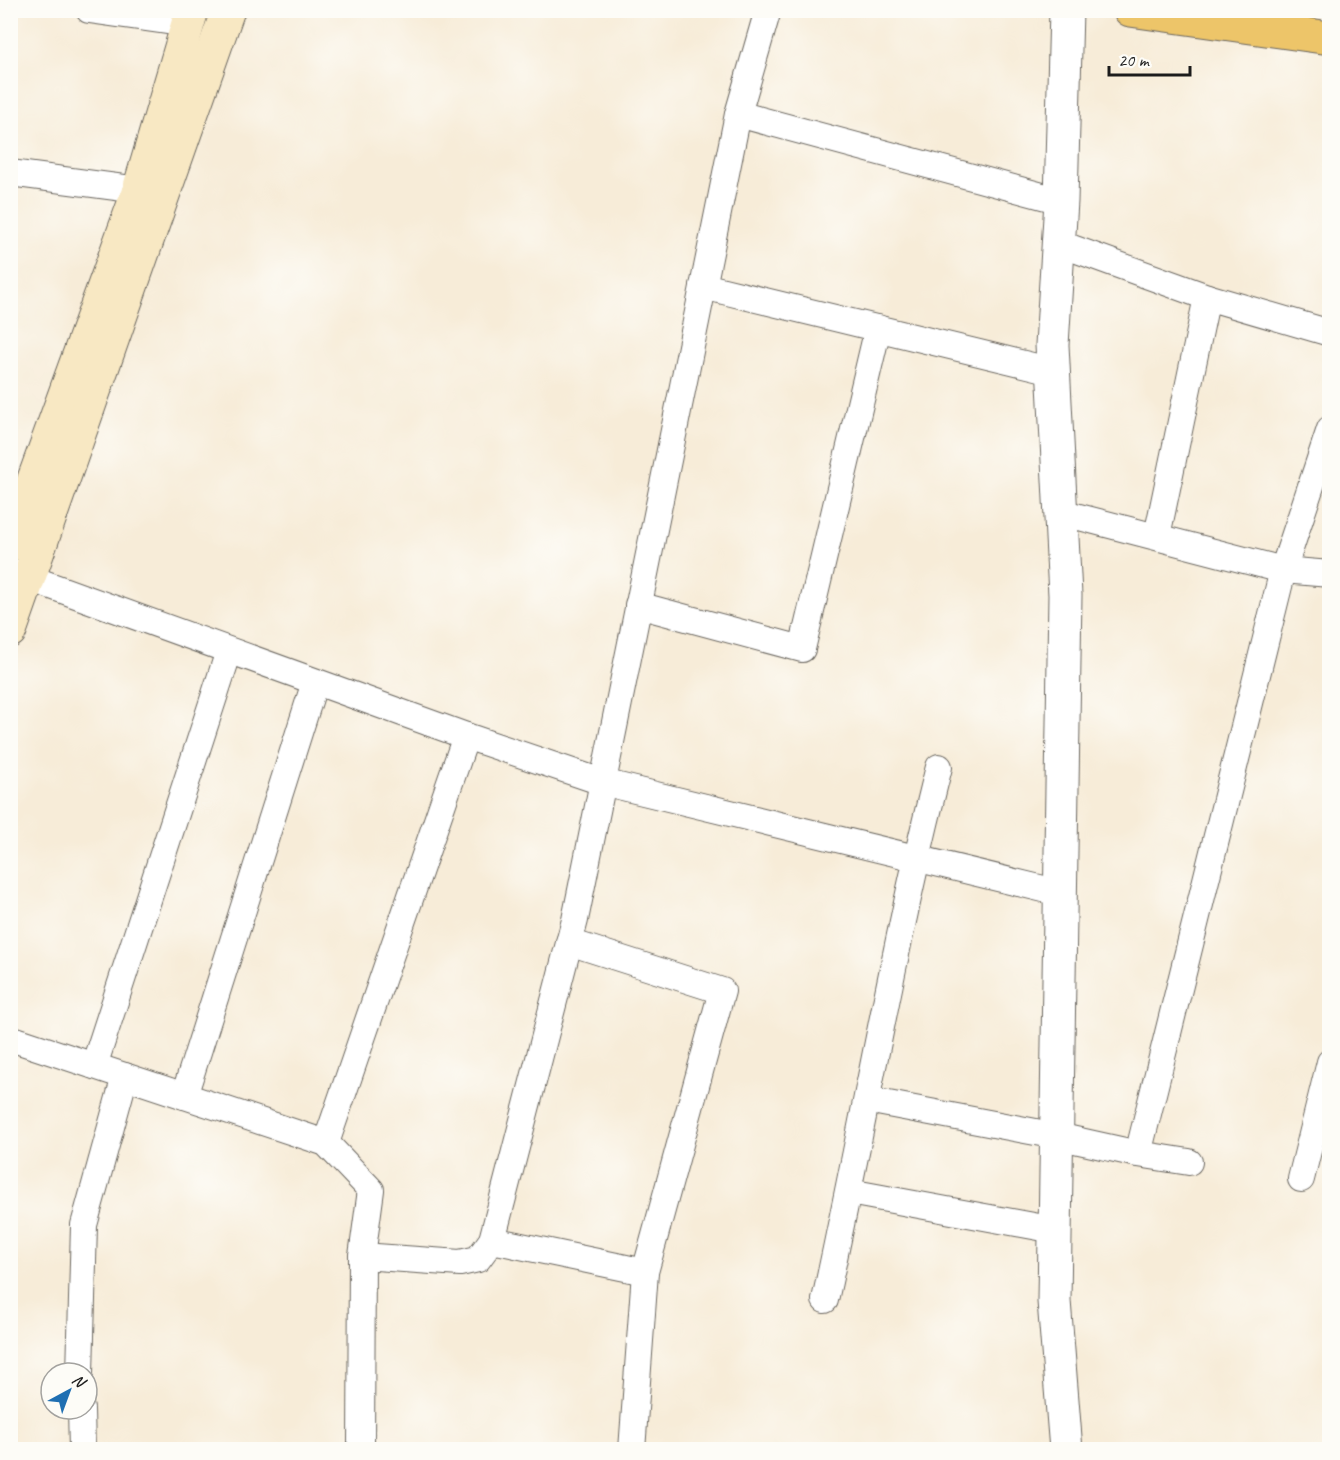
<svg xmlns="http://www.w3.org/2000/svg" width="1340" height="1460" viewBox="0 0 1340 1460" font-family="Caveat,sans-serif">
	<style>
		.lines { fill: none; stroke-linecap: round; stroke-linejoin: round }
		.minor-casing { stroke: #69655e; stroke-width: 28 }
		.tertiary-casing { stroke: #69655e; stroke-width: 35 }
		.secondary-casing { stroke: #69655e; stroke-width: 35 }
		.primary-casing { stroke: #69655e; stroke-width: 35 }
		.minor { stroke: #fff; stroke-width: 26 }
		.tertiary { stroke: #fff; stroke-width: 33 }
		.secondary { stroke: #f8e8c3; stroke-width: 33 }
		.primary { stroke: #edc569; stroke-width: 33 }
	</style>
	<rect width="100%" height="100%" fill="#fdfcf7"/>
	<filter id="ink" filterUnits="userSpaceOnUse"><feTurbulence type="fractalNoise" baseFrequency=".0167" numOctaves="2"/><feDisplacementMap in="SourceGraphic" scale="12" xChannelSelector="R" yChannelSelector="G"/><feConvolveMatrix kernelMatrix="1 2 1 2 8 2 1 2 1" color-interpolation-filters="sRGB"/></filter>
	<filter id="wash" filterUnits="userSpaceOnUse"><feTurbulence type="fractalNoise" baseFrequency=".008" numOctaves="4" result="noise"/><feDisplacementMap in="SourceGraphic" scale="24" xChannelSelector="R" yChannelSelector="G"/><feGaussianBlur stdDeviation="1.35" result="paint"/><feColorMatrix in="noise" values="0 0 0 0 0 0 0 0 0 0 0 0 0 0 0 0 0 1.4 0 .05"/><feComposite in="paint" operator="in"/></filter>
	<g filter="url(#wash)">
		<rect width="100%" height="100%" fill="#f7ecd8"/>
	</g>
	<g filter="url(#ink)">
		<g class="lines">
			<g class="minor-casing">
				<g id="minor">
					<polyline points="89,10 188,24"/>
					<polyline points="738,114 1061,201"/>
					<polyline points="10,173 139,190"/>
					<polyline points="1058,243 1207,297 1330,333"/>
					<polyline points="703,286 1053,371"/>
					<polyline points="1060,512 1283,570 1330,574"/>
					<polyline points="1157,536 1207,297"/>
					<polyline points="10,571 466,736 602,782 1060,893"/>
					<polyline points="638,605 802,649 878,328"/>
					<polyline points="569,942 722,991 645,1272 632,1450"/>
					<polyline points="10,1038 326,1143 371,1190 362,1256"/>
					<polyline points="94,1066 229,651"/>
					<polyline points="184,1096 315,682"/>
					<polyline points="867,1100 1057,1136 1138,1154 1189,1162"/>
					<polyline points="326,1143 466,736"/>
					<polyline points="1138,1154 1283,570 1330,429"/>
					<polyline points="1301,1179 1330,1062"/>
					<polyline points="849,1192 1055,1230"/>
					<polyline points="492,1240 645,1272"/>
					<path d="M825 1300C864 1123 894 943 939 767"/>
					<polyline points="80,1373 84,1225 125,1076"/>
					<polyline points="81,1409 82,1450"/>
					<polyline points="361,1450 362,1256 460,1263 478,1259 492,1240 575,920 738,114 768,10"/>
				</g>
			</g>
			<g class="tertiary-casing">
				<polyline id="tertiary" points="1066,1450 1054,1301 1065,595 1052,345 1061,201 1066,10"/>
			</g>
			<g class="secondary-casing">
				<g id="secondary">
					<polyline points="10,545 139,190 192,10"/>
					<polyline points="10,631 228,10"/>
				</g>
			</g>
			<g class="primary-casing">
				<polyline id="primary" points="1130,10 1330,38"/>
			</g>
			<use href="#minor" class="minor"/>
			<use href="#tertiary" class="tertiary"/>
			<use href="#secondary" class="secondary"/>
			<use href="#primary" class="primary"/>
		</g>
	</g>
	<rect width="1340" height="1460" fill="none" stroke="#fdfcf7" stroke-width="36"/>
	<g transform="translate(69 1391) rotate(41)"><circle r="28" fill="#fdfcf7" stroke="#a3a29f" stroke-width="1.5"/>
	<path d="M0-4.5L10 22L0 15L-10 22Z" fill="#1f6fb2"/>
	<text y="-9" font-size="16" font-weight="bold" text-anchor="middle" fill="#1c1c1c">N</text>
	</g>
	<path d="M1109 66v9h81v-9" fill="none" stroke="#1c1c1c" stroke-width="3"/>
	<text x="1118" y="66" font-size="18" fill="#1c1c1c" stroke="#fdfcf7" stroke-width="4.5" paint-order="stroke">20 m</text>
</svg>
